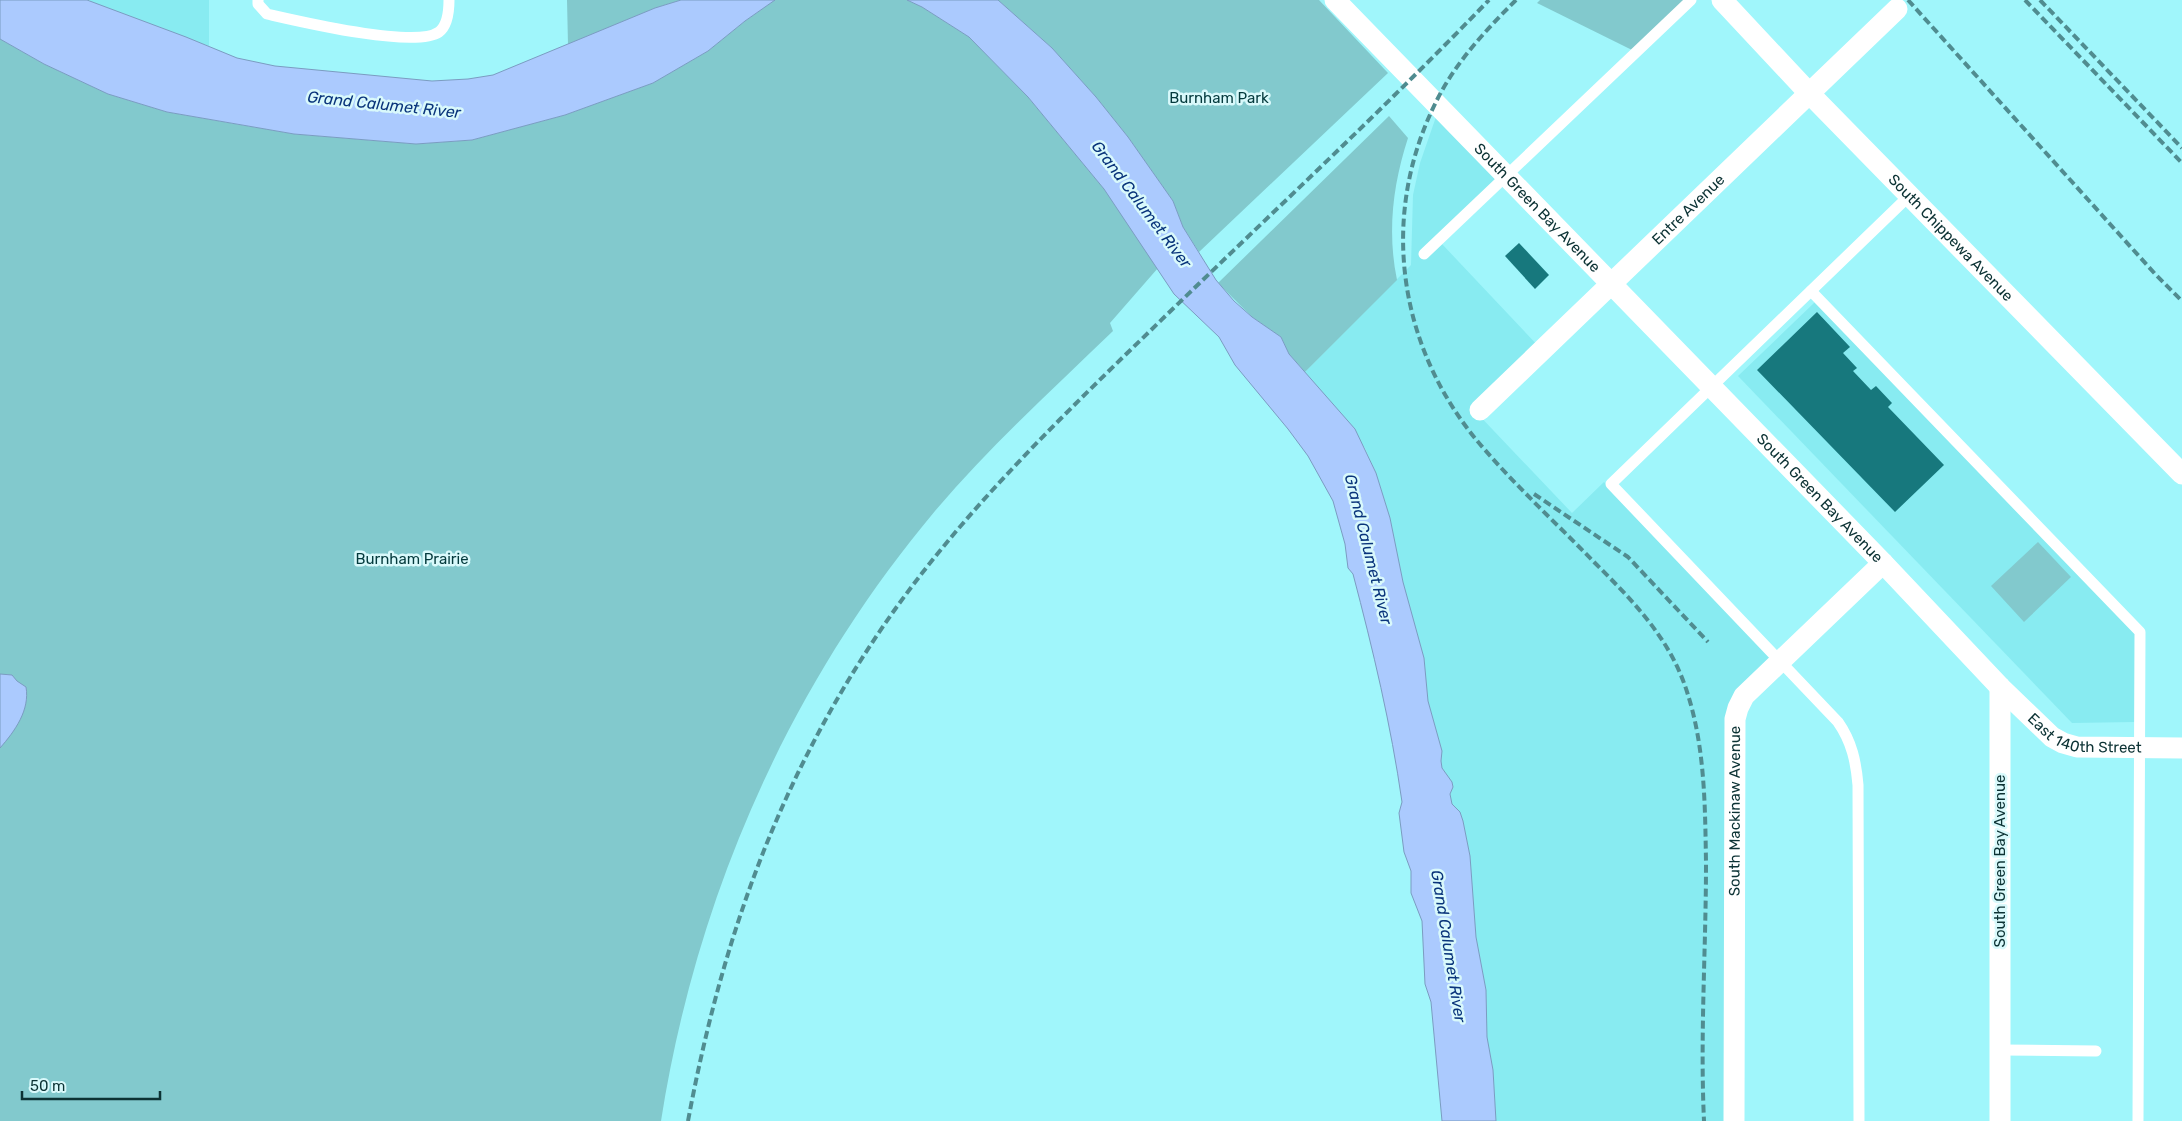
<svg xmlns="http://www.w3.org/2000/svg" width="2182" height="1121" viewBox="0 0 2182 1121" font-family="Rubik,sans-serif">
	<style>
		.built { fill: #88ebf1 }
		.green { fill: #82c9cd }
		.water { fill: #abcafe; stroke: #7b9cc1 }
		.building { fill: #17787d }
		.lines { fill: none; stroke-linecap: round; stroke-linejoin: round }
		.service { stroke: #fff; stroke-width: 11 }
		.minor { stroke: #fff; stroke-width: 21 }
		.rail { stroke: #508c90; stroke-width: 4; stroke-dasharray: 8 4; stroke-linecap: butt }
		.labels { text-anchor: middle; stroke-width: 5; stroke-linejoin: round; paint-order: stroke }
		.park-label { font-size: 15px; fill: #043a3d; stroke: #d9f9fb }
		.street-label { font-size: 15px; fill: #0c3234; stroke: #d9f9fb }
		.water-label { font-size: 16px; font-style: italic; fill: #09347b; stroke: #d9f9fb }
	</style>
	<rect width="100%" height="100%" fill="#a0f6fb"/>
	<g class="built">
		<polygon points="90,0 209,0 209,46 90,3"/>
		<polygon points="1438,111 1508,181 1442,244 1541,349 1475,411 1572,513 1604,482 1776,662 1742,695 1731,1121 1496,1121 1493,1070 1487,1037 1486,990 1476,937 1470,856 1463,821 1460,812 1452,804 1450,794 1453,787 1452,782 1442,768 1441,761 1442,751 1428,701 1424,658 1403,582 1390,518 1376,473 1365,448 1305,372 1411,265 1413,195 1420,163"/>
		<polygon points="1815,302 2135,633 2135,722 2072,723 1738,376"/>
	</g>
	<g class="green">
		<polygon points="567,0 681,0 655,8 568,45"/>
		<path d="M775 0H907L922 7 969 37 1028 97 1104 189 1158 268 1110 323 1113 331C1052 390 989 447 935 511 789 685 696 897 661 1121H0V39L44 64 108 94 167 112 294 134 416 144 472 140 565 115 653 83 708 51 745 21Z"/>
		<polygon points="998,0 1319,0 1388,73 1199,252 1183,227 1173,201 1128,137 1096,97 1052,48"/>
		<polygon points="1540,0 1685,0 1632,50 1537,3"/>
		<path d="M1389 116 1408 138C1393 184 1387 232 1397 280L1305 372 1289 354 1281 337 1252 317 1218 283Z"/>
		<polygon points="2038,542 2071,577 2024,622 1991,586"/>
	</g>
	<g class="water">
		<polygon points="0,0 87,0 186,37 237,58 275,66 432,81 468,79 493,75 655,8 681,0 775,0 745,21 708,51 653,83 565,115 472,140 416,144 294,134 167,112 108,94 44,64 0,39"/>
		<path d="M907 0H998L1052 48 1096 97 1128 137 1173 201 1183 227 1216 280 1234 301 1252 317 1281 337 1289 354 1355 429 1376 473 1390 518 1403 582 1424 658 1428 701 1442 751 1441 761 1442 768 1452 782 1453 787 1450 794 1452 804 1460 812 1463 821 1470 856 1476 937 1486 990 1487 1037 1493 1070 1496 1121H1442L1431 1002 1425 984 1422 921 1411 893V871L1404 852 1399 813 1402 802C1391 725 1373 650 1353 574L1348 568 1345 544 1333 501 1308 456 1288 429 1235 365 1219 337 1174 294 1104 189 1028 97 969 37 922 7Z"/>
		<path d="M0 674 12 675 17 681 26 687C30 710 15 731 0 748Z"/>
	</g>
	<g class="building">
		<polygon points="1519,243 1549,275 1535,289 1505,256"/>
		<polygon points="1817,312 1850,347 1843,353 1857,368 1853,371 1871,390 1876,386 1892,403 1888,407 1944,465 1895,512 1757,370"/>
	</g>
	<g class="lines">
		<g class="service">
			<path d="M258 0V4L267 14C298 21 415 49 439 32 448 25 449 11 449 0"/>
			<polyline points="1424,254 1691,0"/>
			<polyline points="1811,291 2140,632 2138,1121"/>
			<polyline points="2000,1050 2096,1051"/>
			<path d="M1859 1121 1858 785C1856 762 1852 742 1838 722L1611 484 1909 196"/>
		</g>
		<g class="minor">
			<path id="s1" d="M1335 0 1883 563 2000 687 2052 737 2063 743 2077 747 2182 748"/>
			<path id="s2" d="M1722 0 1808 92 2182 474"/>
			<path id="s3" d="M1480 410 1897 9"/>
			<path id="s4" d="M1734 1121 1735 719 1738 708 1744 696 1883 563"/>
			<polyline points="2000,1121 2000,687"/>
		</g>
		<g class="rail">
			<path d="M1516 0C1485 31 1454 64 1435 104 1378 220 1399 353 1485 450 1519 489 1558 525 1594 562 1630 598 1666 634 1684 683 1705 741 1705 802 1706 863 1706 949 1700 1035 1704 1121"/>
			<polyline points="1908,0 2156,275 2182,301"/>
			<polyline points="2025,0 2182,163"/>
			<polyline points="2040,0 2182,148"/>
			<polyline points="1534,494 1628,557 1708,642"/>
			<path d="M688 1121C722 939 779 778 884 625 959 516 1055 423 1150 331 1263 221 1379 114 1489 0"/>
		</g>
	</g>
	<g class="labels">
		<g class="park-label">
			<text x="1219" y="103">Burnham Park</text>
			<text x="412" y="564">Burnham Prairie</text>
		</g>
		<g class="street-label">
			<text dy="5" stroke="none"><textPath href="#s1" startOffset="290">South Green Bay Avenue</textPath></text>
			<text dy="5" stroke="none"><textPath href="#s3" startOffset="289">Entre Avenue</textPath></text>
			<text dy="5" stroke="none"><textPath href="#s2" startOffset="330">South Chippewa Avenue</textPath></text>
			<text dy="5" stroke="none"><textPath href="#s1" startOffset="695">South Green Bay Avenue</textPath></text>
			<text dy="5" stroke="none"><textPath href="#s1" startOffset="1059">East 140th Street</textPath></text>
			<text dy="5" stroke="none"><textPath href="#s4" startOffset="310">South Mackinaw Avenue</textPath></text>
			<text transform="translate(2000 861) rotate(-90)" y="5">South Green Bay Avenue</text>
		</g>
		<g class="water-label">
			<text transform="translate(384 104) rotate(6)" y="6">Grand Calumet River</text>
			<text transform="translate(1142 204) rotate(53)" y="6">Grand Calumet River</text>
			<text transform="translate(1369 549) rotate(76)" y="6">Grand Calumet River</text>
			<text transform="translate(1449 946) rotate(81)" y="6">Grand Calumet River</text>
		</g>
	</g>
	<path d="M22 1091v8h138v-8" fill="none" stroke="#0c3234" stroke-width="2.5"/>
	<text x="30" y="1091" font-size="15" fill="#0c3234" stroke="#d9f9fb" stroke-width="4" paint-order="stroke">50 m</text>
</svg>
